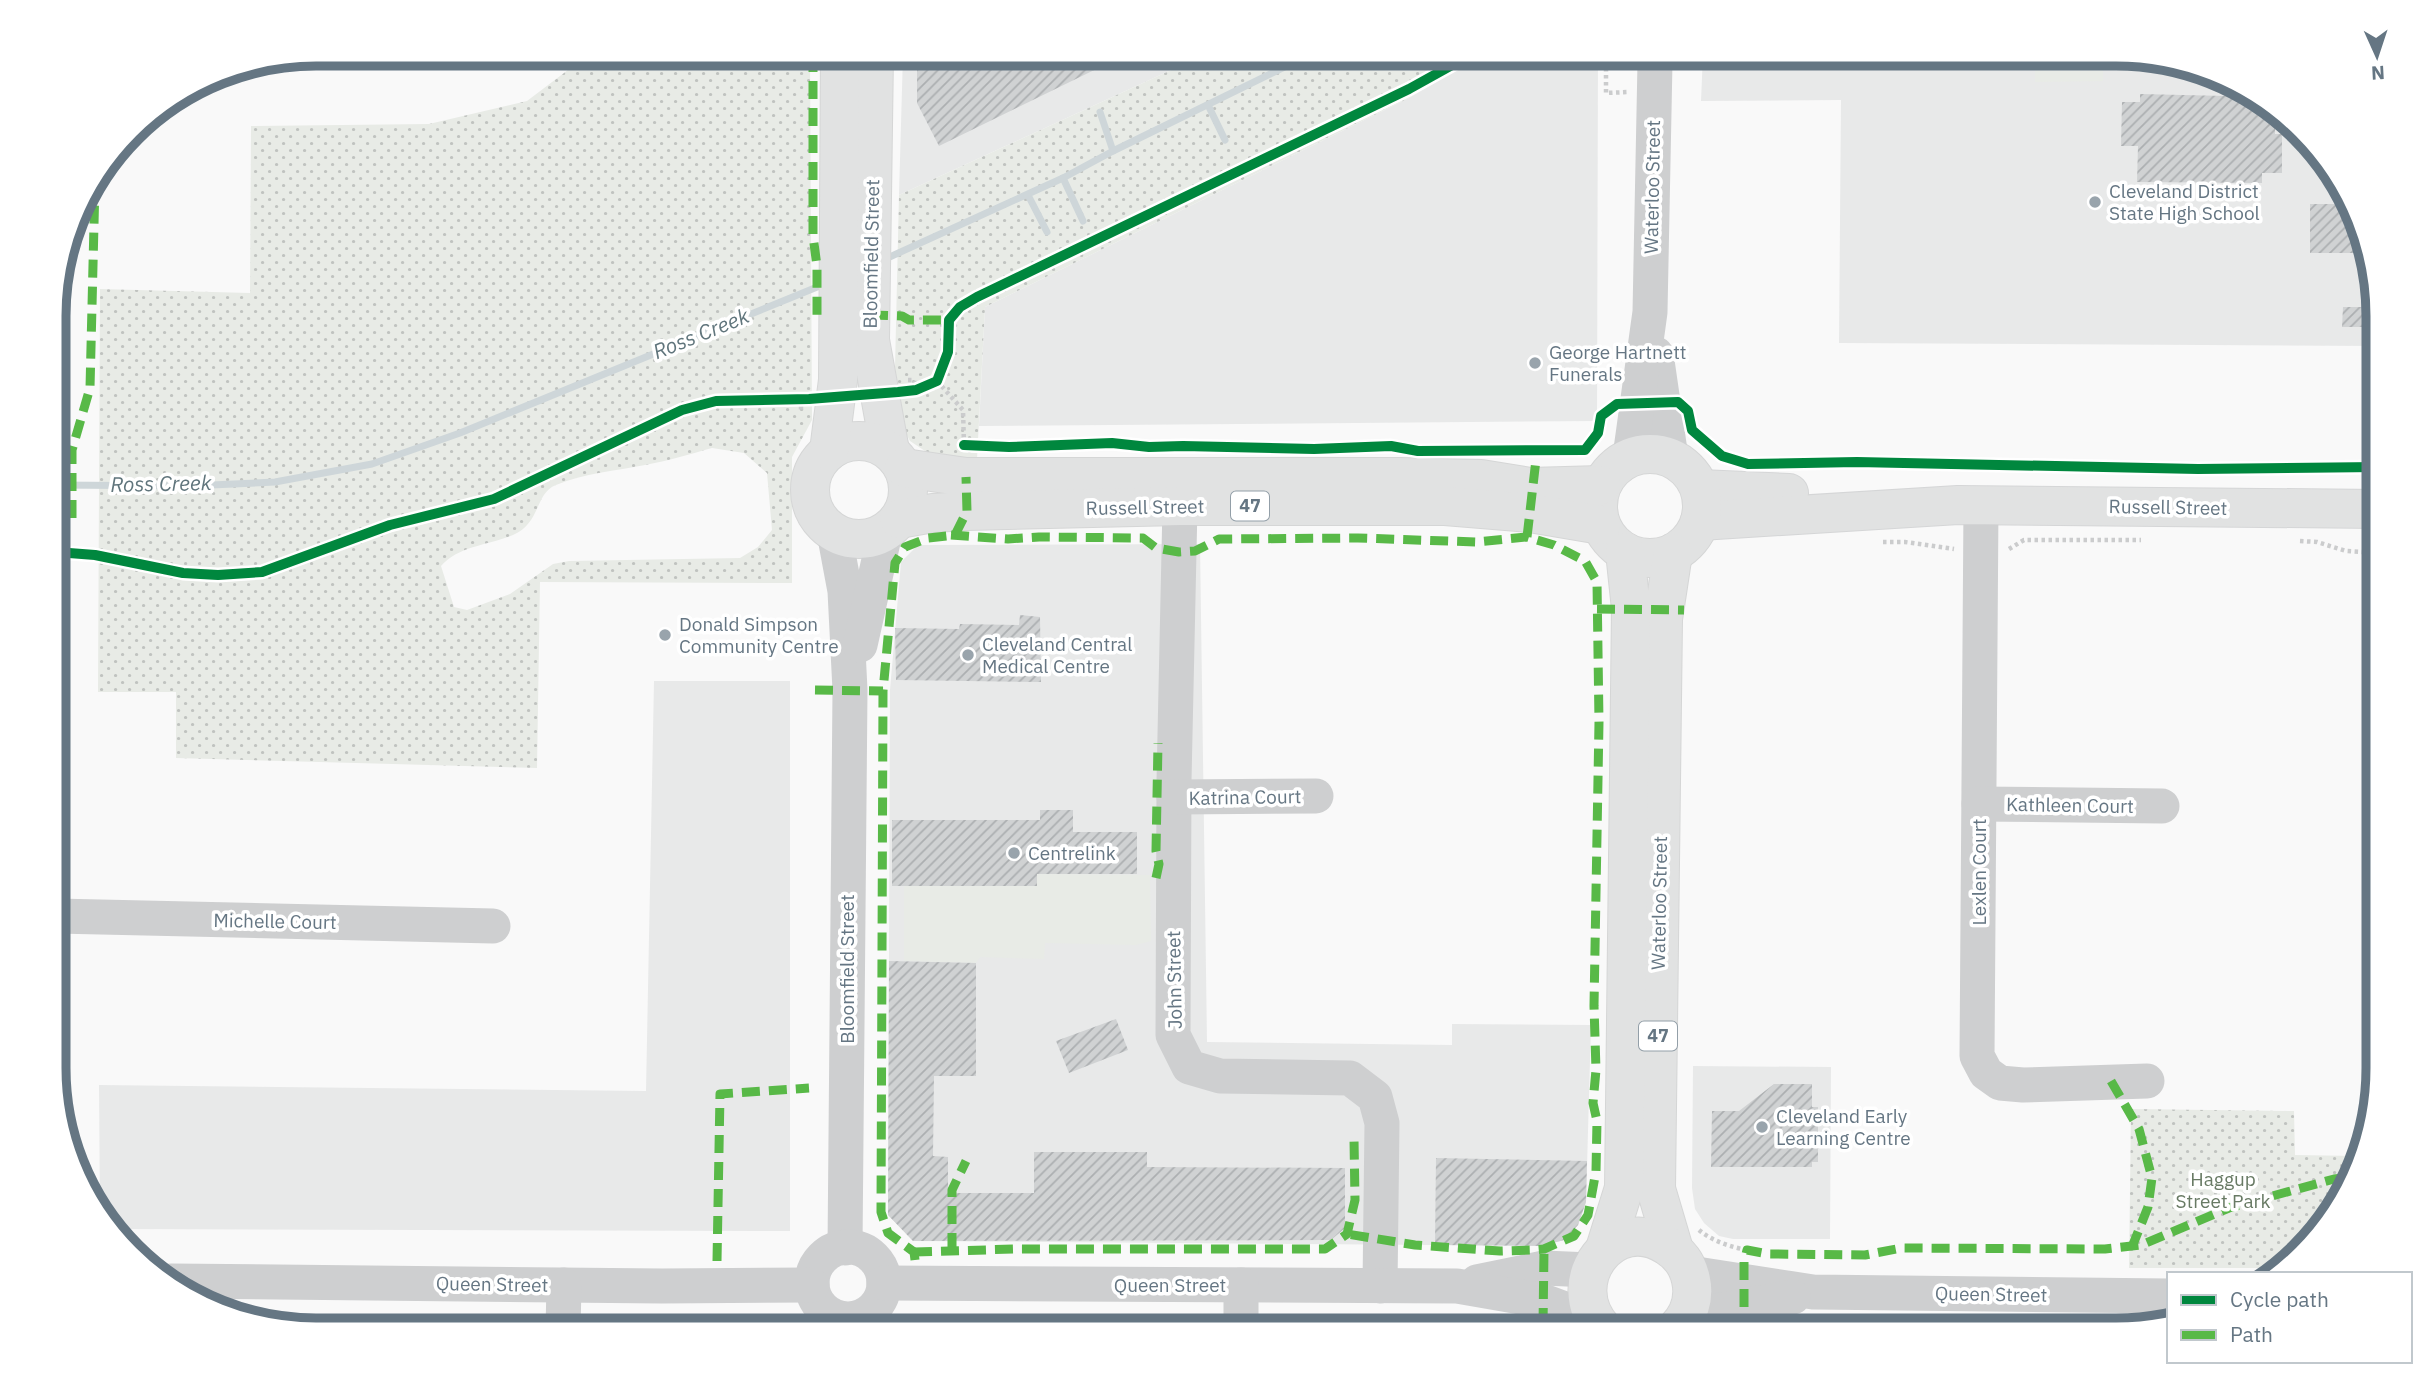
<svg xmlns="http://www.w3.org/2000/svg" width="2433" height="1384" viewBox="0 0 2433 1384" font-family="'IBM Plex Sans',sans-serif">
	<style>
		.built { fill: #e8e9e9 }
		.grass { fill: #e8ebe6 }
		.park { fill: url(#park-dots); fill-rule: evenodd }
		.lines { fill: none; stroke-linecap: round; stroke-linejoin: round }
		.stream { stroke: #ced6d9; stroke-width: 7 }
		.building { fill: url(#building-hatch) }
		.major-casing { stroke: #d5d6d7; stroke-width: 40 }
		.highway-casing { stroke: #d5d6d6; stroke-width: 40 }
		.path { stroke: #cbcccd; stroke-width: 4.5; stroke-dasharray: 3.5 3.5; stroke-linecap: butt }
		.minor { stroke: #cecfd0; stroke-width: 35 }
		.major { stroke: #e1e2e2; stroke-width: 38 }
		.highway { stroke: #e1e2e2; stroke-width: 38 }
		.quiet { stroke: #58b947; stroke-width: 9; stroke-dasharray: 18 9; stroke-linecap: butt }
		.cycleway-casing { stroke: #fff; stroke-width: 15 }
		.cycleway { stroke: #00873e; stroke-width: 10 }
		.poi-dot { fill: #99a4ac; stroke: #fff; stroke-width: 2.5 }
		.labels { text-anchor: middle; stroke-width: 7; stroke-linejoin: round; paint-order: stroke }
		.shield { fill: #fff; stroke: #939fa8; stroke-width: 2 }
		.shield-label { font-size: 18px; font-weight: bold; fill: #657683 }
		.street-label { font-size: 19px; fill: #657683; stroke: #fff }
		.poi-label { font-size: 19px; fill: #657683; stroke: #fff; text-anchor: start }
		.park-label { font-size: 19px; fill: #687a64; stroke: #fff }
		.water-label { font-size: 21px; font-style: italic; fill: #60757c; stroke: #fff }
		.rim { fill: none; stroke: #657683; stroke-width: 9 }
	</style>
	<defs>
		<pattern id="park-dots" width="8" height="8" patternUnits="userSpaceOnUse" patternTransform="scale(1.75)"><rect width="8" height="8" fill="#e8ebe6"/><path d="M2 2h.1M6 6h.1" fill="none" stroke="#c0c3c0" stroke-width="1.8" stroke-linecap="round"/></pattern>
		<pattern id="building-hatch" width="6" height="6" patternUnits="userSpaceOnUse" patternTransform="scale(1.75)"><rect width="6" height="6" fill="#d0d2d3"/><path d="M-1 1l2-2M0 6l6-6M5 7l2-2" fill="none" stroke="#acafb1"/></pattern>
	</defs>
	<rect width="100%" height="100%" fill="#f9f9f9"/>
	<g class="built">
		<polygon points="903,54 1206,54 899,195"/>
		<polygon points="1483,54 1598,54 1597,421 979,426 985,307 1409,98"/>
		<polygon points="1703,54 2117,54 2184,63 2247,89 2335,171 2365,233 2378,299 2378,346 1839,343 1841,100 1701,101"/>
		<polygon points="1200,544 1207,1042 1452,1045 1452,1024 1591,1025 1586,1202 1578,1225 1564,1240 1542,1246 913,1241 888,1215 890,690 901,562 918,545"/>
		<polygon points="654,681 790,681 790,1231 115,1229 100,1215 99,1085 646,1091"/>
		<polygon points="1693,1066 1831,1067 1830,1239 1733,1239 1719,1236 1704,1223 1695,1209 1692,1188"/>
	</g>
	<g class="grass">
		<polygon points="2035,54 2103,54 2103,81 2035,82"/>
		<polygon points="1037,874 1150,875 1151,941 1136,945 1045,943 1044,959 980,957 976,963 904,961 904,886 1037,886"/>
	</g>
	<g class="park">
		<path d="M589 54H810L812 420 792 457V583L540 582 537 768 176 758V692H98L100 289 250 293 251 126 429 124 527 101ZM712 448 744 453 767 473 772 530 758 547 740 558 569 561 553 564 510 594 467 610 454 607 441 566C458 546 489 545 513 535 541 523 535 493 556 485 584 473 616 471 645 465 668 461 690 454 712 448Z"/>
		<polygon points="1206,54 1483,54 1409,98 985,307 977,459 937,459 910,441 894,411 899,195"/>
		<polygon points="2131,1109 2294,1111 2295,1155 2357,1156 2344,1198 2302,1253 2282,1268 2129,1268"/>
	</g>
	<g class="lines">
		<g class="stream">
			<polyline points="1372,54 1380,59"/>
			<polyline points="1208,105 1225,140"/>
			<polyline points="1100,112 1113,151"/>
			<polyline points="1063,178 1083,221"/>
			<polyline points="1028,195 1047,232"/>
			<polyline points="883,260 1063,178 1113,151 1311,54"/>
			<polyline points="56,485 189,486 275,482 372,464 460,433 827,283"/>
		</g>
	</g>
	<g class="building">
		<polygon points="920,54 1127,54 939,146 917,103 917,63"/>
		<polygon points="2226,91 2249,91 2275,115 2275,134 2282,134 2282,173 2262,173 2262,183 2137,182 2138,146 2121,146 2122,102 2140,102 2140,94 2226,96"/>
		<polygon points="2310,204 2351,204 2365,233 2369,253 2310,253"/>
		<polygon points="2343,307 2378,307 2378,327 2342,327"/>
		<polygon points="1020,615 1040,617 1041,682 896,680 895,628 959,629 960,624 1019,625"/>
		<polygon points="1040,810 1073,810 1073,832 1137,832 1137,874 1037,874 1037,886 892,886 892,820 1040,820"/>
		<polygon points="889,961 976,963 976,1076 934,1076 933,1156 948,1157 948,1193 1034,1193 1034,1152 1147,1152 1147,1167 1345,1168 1345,1228 1331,1240 913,1241 888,1215"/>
		<polygon points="1116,1019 1128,1050 1069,1073 1056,1041"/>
		<polygon points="1774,1084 1812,1084 1812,1107 1818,1107 1818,1162 1812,1162 1812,1167 1711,1167 1712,1111 1739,1111"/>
		<polygon points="1436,1158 1587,1161 1586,1202 1578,1225 1564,1240 1542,1246 1435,1245"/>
	</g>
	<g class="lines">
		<g class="major-casing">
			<g id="major">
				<polyline points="1700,489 1789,493"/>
				<polyline points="1700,521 1958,505 2378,509"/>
			</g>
		</g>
		<g class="highway-casing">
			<g id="highway">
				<polyline points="874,54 870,340 890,451"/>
				<circle cx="859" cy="490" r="49"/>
				<polyline points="829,451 838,380 840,54"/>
				<circle cx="1650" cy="506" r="52"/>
				<polyline points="904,468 966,477 1400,477 1481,479 1530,487 1601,485"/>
				<polyline points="899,519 933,513 967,511 1180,506 1445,506 1530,513 1601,525"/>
				<polyline points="1673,553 1663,619 1656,1189 1674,1250"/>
				<polyline points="1605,1249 1624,1188 1631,609 1625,552"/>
				<path d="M1603 1329C1560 1282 1614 1211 1667 1246 1680 1254 1688 1265 1691 1280 1695 1298 1689 1316 1676 1329"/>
			</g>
		</g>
		<g class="path">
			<polyline points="1606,54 1606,93 1629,92"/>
			<polyline points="908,380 914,380 916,390"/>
			<polyline points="937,381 963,410 964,445"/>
			<polyline points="801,399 801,413"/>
			<polyline points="2300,541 2317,542 2346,551 2378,553"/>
			<polyline points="1883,542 1905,542 1954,549"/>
			<polyline points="2009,549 2024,540 2141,540"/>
			<path d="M1699 1230C1712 1241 1731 1247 1747 1250"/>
			<polyline points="421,1330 421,1324"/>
		</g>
		<g class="minor">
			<polyline points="1656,354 1671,458"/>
			<polyline points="1630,457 1650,312 1655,62 1658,54"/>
			<polyline points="1981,505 1977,1056 1986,1073 2000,1083 2023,1085 2147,1081"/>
			<polyline points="1180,506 1174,781 1173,1035 1189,1067 1220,1076 1350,1078 1375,1097 1382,1123 1380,1286"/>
			<polyline points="834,532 845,591 850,690 845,1248"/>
			<polyline points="860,645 885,533"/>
			<polyline points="1174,797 1316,796"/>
			<polyline points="1979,804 2162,806"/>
			<polyline points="56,916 493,926"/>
			<circle cx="848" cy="1283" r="36"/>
			<polyline points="1690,1273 1813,1292 2169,1296"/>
			<polyline points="171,1281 662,1286 812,1285"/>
			<polyline points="1477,1282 1544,1268 1590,1270"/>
			<polyline points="884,1283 1457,1286 1543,1301 1594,1320"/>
			<polyline points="1687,1316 1793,1297"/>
			<polyline points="1241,1329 1241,1285"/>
			<polyline points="563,1330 564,1285"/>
		</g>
		<use href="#major" class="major"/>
		<use href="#highway" class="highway"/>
		<g class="quiet">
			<polyline points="813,54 813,236 817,266 817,317"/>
			<polyline points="870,315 902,316 909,320 949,320"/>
			<polyline points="72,518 72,450 90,388 95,183"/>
			<polyline points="951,535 1008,539 1039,537 1143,538 1156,548 1179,552 1195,551 1219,539 1358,538 1476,542 1527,537 1554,545 1585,561 1597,582 1599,722 1594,1006 1596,1070 1593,1103 1597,1121 1596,1171 1588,1215 1574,1236 1544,1249 1532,1250 1500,1251 1415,1245 1347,1234"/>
			<polyline points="1527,537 1537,451"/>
			<polyline points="1597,609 1684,610"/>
			<polyline points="815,690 883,691"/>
			<polyline points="1156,878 1159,864 1156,851 1158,743"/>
			<polyline points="2111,1081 2139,1129 2152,1178 2148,1207 2132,1247"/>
			<polyline points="952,1251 952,1190 966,1161"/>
			<polyline points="914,1252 1016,1249 1325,1249 1347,1234 1355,1200 1354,1139"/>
			<polyline points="915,1260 914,1252 888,1233 881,1212 883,691 895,563 905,547 928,538 955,535 967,511 966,477"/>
			<polyline points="717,1261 720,1094 809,1088"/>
			<polyline points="1744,1307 1744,1262 1747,1250 1768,1254 1865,1255 1902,1248 2105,1249 2141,1245 2229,1208 2334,1179 2350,1177"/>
			<polyline points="1543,1326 1544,1249"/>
			<polyline points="1281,1329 1291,1320 1353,1322 1366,1327 1543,1326 1550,1329"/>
		</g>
		<g class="cycleway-casing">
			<g id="cycleway">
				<polyline points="964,445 1009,447 1112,443 1149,447 1183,446 1314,449 1391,446 1418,451 1585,450 1598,433 1601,416 1617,404 1678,402 1688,411 1692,430 1722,456 1748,464 1857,462 2198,469 2378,467"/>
				<polyline points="56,552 95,555 183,573 218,575 262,572 390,525 494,499 682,410 716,401 809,399 898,392 916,390 937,381 948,352 949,320 960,307 977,297 1409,89 1472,54"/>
			</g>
		</g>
		<use href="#cycleway" class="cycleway"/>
	</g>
	<g class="poi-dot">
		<circle cx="2095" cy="202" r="7"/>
		<circle cx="1535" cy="363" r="7"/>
		<circle cx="665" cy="635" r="7"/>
		<circle cx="968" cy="655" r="7"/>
		<circle cx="1014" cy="853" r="7"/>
		<circle cx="1762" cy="1127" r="7"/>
	</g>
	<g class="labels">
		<g class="shield">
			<rect x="1231" y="491.5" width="38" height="29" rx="5"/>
			<rect x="1639" y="1021.5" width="38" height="29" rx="5"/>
		</g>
		<g class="shield-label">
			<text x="1250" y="512">47</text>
			<text x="1658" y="1042">47</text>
		</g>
		<g class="street-label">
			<text transform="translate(1652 187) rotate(-89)" y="7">Waterloo Street</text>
			<text transform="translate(871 254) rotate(-89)" y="7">Bloomfield Street</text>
			<text transform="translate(1145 507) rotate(-1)" y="7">Russell Street</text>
			<text transform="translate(2168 507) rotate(1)" y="7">Russell Street</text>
			<text transform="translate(1245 797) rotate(-1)" y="7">Katrina Court</text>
			<text transform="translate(2070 805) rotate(1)" y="7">Kathleen Court</text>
			<text transform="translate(1979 872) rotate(-90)" y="7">Lexlen Court</text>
			<text transform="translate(1659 903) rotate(-89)" y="7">Waterloo Street</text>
			<text transform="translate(275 921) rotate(1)" y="7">Michelle Court</text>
			<text transform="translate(847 969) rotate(-90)" y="7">Bloomfield Street</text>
			<text transform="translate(1174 980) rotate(-91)" y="7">John Street</text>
			<text transform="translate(492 1284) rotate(1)" y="7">Queen Street</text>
			<text x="1170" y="1292">Queen Street</text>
			<text transform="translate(1991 1294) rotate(1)" y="7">Queen Street</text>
		</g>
		<g class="poi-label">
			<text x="2109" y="198">Cleveland District<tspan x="2109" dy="22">State High School</tspan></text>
			<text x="1549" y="359">George Hartnett<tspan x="1549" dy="22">Funerals</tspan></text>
			<text x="679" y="631">Donald Simpson<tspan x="679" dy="22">Community Centre</tspan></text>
			<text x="982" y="651">Cleveland Central<tspan x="982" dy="22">Medical Centre</tspan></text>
			<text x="1028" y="860">Centrelink</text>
			<text x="1776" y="1123">Cleveland Early<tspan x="1776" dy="22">Learning Centre</tspan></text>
		</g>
		<g class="park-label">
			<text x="2223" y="1186">Haggup<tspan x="2223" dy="22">Street Park</tspan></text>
		</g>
		<g class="water-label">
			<text transform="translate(701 334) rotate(-22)" y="7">Ross Creek</text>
			<text transform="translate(161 484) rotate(-1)" y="7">Ross Creek</text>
		</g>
	</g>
	<path d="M0 0H2433V1384H0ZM316 66H2116A250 250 0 0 1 2366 316V1068A250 250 0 0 1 2116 1318H316A250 250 0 0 1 66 1068V316A250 250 0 0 1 316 66Z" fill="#fff" fill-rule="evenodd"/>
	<path class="rim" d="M316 66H2116A250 250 0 0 1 2366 316V1068A250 250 0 0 1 2116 1318H316A250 250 0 0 1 66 1068V316A250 250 0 0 1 316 66Z"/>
	<rect x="2167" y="1272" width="245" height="91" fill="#ffffff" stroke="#c1c8cd" stroke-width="2"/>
	<rect x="2181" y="1295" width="35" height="10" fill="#00873e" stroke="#c1c8cd" stroke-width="2"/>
	<text x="2230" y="1307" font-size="21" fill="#657683">Cycle path</text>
	<rect x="2181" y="1330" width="35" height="10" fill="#58b947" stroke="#c1c8cd" stroke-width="2"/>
	<text x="2230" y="1342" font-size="21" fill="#657683">Path</text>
	<g transform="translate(2377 56) rotate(177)" stroke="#ffffff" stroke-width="5" paint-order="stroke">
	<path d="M0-5L12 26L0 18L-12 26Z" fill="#657683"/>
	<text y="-10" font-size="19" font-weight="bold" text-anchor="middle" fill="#657683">N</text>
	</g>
</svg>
